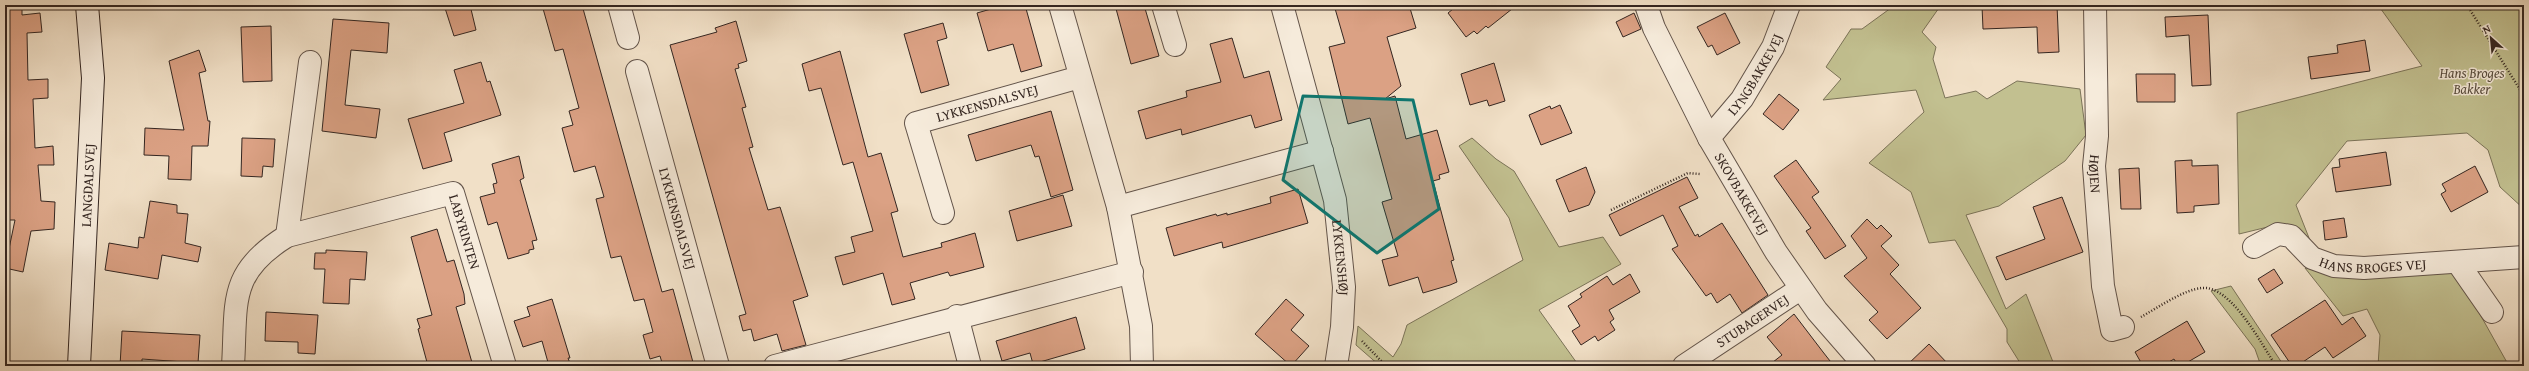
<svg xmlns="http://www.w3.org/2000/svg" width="2529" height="371" viewBox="0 0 2529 371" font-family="'Gentium Book Plus',serif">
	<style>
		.green { fill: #c2c090; stroke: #7b7358 }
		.building { fill: #dba184; stroke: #342621 }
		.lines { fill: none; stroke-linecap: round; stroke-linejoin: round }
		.street-casing { stroke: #63544a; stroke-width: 24 }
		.secondary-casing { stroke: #342621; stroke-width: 24 }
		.path { stroke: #342621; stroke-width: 2.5; stroke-dasharray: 1 2; stroke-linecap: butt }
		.street { stroke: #f6ebdb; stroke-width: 22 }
		.secondary { stroke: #f6ebdb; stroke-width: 22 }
		.marked { fill: #0f766e; fill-opacity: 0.2; stroke: #0f766e; stroke-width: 3; stroke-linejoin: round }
		.labels { text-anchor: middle; stroke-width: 3; stroke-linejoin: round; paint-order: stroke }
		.street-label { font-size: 14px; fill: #342621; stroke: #f6ebdb }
		.park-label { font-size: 14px; font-style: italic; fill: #584c3d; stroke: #f6ebdb }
	</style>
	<rect width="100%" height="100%" fill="#f1e0c7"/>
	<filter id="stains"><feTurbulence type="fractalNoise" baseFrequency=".005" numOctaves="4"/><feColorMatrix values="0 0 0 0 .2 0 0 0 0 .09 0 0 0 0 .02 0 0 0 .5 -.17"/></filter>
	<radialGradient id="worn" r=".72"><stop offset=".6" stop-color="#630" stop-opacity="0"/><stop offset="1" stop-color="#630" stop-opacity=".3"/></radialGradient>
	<g class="green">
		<polygon points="1895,5 1941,5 1922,32 1936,47 1933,59 1945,98 1976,91 1987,99 2017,81 2080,89 2086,135 2065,161 1999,206 1966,215 2006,309 2026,294 2053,362 2060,366 2022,366 2007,342 2007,329 1955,240 1929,243 1911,192 1869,163 1924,112 1916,90 1823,100 1841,79 1826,67 1851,29 1862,29"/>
		<polygon points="2378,5 2524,5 2524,209 2500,187 2488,150 2467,133 2347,141 2296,205 2311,243 2280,224 2239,234 2237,113 2422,66"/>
		<polygon points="1472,138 1496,159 1514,171 1559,247 1603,237 1621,264 1539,310 1579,366 1380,366 1356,345 1358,326 1393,357 1401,344 1407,325 1523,260 1509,218 1459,146"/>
		<polygon points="2305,268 2343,270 2454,268 2509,366 2378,366 2380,335 2367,309 2343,316"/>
		<polygon points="2231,286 2284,366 2261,366 2255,349 2211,291"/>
	</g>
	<g class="building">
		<polygon points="5,5 22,5 22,15 40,13 42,32 27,33 28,80 48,79 48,98 33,99 35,148 53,146 54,165 38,165 41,201 55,202 54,229 31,231 23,272 5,268 15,220 5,220"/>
		<polygon points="444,5 470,5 476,30 454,36"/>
		<polygon points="542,5 582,5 662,292 673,289 694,366 663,366 660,356 650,359 643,335 653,332 644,299 634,301 621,256 611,258 596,199 604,197 595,166 574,172 562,128 573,125 569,111 579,108 563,49 555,51"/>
		<polygon points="1005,5 1025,5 1042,66 1021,72 1013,44 988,51 977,13"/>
		<polygon points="1115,5 1144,5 1159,56 1131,64"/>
		<polygon points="1334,5 1409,5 1416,28 1387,37 1401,86 1385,99 1395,96 1406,139 1437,130 1449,172 1439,175 1440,179 1433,181 1454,260 1451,261 1457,282 1450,285 1423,293 1418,277 1389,286 1382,260 1398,256 1382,202 1392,199 1370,118 1348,124 1329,47 1345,43"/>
		<polygon points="1458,5 1517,5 1488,28 1486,26 1477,34 1474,31 1466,37 1448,13"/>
		<polygon points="2057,5 2059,52 2038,53 2037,27 1983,29 1982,6"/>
		<polygon points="1634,13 1641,29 1623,37 1616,22"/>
		<polygon points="1725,13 1740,43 1717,55 1712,45 1708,47 1697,27"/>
		<polygon points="2208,15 2211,85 2192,86 2189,35 2166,37 2165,17"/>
		<polygon points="333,19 389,23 387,53 351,50 345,105 380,109 376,138 322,131"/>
		<polygon points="736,21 747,61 738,64 739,68 735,69 746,107 742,108 753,147 749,148 768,210 780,207 808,296 793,301 806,345 782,351 777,334 754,341 751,329 743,331 739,316 746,314 670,45 717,32 715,28"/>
		<polygon points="943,23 947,38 937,41 949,85 921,93 904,34"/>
		<polygon points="271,26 272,81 243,82 241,27"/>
		<polygon points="1232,38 1244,78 1269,71 1282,120 1255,128 1251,115 1182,135 1181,129 1146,139 1138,111 1187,97 1186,91 1221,82 1210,44"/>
		<polygon points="2365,40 2370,71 2311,79 2308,57 2338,53 2337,45"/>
		<polygon points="199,50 206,71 199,73 208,121 210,121 208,146 192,146 191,180 168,179 169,156 144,155 145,128 184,130 169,61"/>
		<polygon points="840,51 868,157 881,153 898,211 891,213 903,257 942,247 941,243 975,233 984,267 950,276 948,272 910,283 915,299 892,305 883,273 843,285 835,257 855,252 851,237 873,231 853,162 843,165 821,88 809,91 802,64"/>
		<polygon points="481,62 487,82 490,81 501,115 444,133 452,161 423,169 408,119 464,103 454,70"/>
		<polygon points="1494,63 1505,101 1489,106 1487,100 1470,105 1461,74"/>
		<polygon points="2136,74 2175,74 2175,102 2137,102"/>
		<polygon points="1779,94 1799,110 1783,130 1763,114"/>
		<polygon points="1560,105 1572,133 1541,145 1529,115 1550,106 1551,109"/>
		<polygon points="1051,111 1073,190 1051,197 1039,156 1035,157 1031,145 976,161 968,135"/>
		<polygon points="242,138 275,139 273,167 263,166 262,177 241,176"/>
		<polygon points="2386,152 2391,185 2336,192 2332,168 2340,167 2339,159"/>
		<polygon points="519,156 524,178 520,180 537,240 532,241 534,249 529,250 529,253 508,259 497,222 488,225 480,197 495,193 493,184 497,183 492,164"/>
		<polygon points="1796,160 1819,192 1812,197 1846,246 1825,259 1806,231 1811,228 1774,176"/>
		<polygon points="2192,160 2192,166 2218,165 2219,204 2194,206 2194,212 2177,213 2175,161"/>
		<polygon points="2475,166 2488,192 2451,212 2441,194 2446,191 2442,184"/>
		<polygon points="1586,167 1595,192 1589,205 1569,212 1556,180"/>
		<polygon points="2139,168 2141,209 2121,209 2119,169"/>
		<polygon points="1687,177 1698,198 1679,207 1695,236 1698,234 1699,237 1722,223 1768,295 1742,313 1730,294 1717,303 1711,293 1706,296 1672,249 1678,246 1663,215 1620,236 1609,215"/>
		<polygon points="1298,189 1308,223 1223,248 1222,242 1174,256 1166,228 1216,214 1217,216 1227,213 1227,215 1271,203 1270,197"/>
		<polygon points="1063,195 1072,226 1017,241 1009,211"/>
		<polygon points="2062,197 2083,252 2006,280 1996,257 2045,239 2033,207"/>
		<polygon points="150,201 177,205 177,213 188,214 185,243 201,247 198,262 162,255 158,279 105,270 109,243 138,248 139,237 144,238"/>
		<polygon points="2344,218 2347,237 2325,240 2323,221"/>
		<polygon points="1867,219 1877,229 1881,225 1892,236 1881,246 1899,265 1890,274 1921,308 1887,339 1869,320 1878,312 1844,276 1867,258 1851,236"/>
		<polygon points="437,229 447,262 454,260 464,294 465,304 456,307 473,366 428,366 418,329 420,328 417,319 432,315 411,237"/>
		<polygon points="326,250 367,252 365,280 350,279 349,304 323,303 325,269 314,269 315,253 326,253"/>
		<polygon points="2274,269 2283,283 2267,293 2258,279"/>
		<polygon points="1630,274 1640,292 1609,310 1614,319 1610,322 1615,330 1598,341 1595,336 1581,345 1572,331 1580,326 1568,306 1582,297 1580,294 1607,276 1613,285"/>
		<polygon points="552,299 570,358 568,358 571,366 549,366 542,341 523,347 514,321 530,316 527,307"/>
		<polygon points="1286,299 1304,315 1291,330 1309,346 1291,366 1255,334"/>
		<polygon points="2325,300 2342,325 2353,317 2366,336 2333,358 2325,347 2297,366 2292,366 2271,335"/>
		<polygon points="266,312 318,315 315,354 298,353 298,342 265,341"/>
		<polygon points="1794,314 1823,352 1834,366 1768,366 1782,355 1767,337"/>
		<polygon points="1076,317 1085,349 1033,364 1030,353 1002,361 996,341"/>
		<polygon points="2187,321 2205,352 2181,366 2178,366 2174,359 2162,366 2143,366 2135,352"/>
		<polygon points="122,331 200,335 198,363 142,359 142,366 120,366"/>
		<polygon points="1929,344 1950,366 1906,366"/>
	</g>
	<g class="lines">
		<g class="street-casing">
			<g id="street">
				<polyline points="619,5 628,38"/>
				<polyline points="1060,5 1118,207 1141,326 1142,366"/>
				<polyline points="1163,5 1175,45"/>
				<path id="s1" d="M1282 5 1335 200 1344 287 1342 327 1336 366"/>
				<path id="s2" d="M1646 5 1654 28 1709 138 1776 252 1817 311 1865 366"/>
				<path id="s3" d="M2095 5 2097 136 2094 166 2103 286 2112 330 2123 327"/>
				<path id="s4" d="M637 71 718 366"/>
				<path id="s5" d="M1709 138 1742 99 1773 47 1789 5"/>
				<polyline points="1118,207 1322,151"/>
				<path id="s6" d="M943 213 916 123 1080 77"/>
				<polyline points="287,236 310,62"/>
				<path id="s7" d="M2254 247 2278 234 2291 236 2312 258 2334 266 2364 268 2524 257"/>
				<polyline points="2458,263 2492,312"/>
				<polyline points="957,316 970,366"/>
				<path id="s8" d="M233 366C237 303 227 273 287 236L453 193 505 366"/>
				<polyline points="775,366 1132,272"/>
				<path id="s9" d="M1684 366 1800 289"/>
			</g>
		</g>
		<g class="secondary-casing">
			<g id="secondary">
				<path id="s10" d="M79 366 93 78 87 5"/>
			</g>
		</g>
		<g class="path">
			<polyline points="2467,5 2524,96"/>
			<polyline points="1611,210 1688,173 1700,174"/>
			<path d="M2141 317C2157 308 2185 289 2202 288 2231 285 2262 345 2276 366"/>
			<polyline points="1362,341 1386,366"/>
		</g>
		<use href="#street" class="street"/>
		<use href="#secondary" class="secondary"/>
	</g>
	<path class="marked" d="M1303 96 1413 100 1439 209 1377 253 1283 180Z"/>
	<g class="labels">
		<g class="street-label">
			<text dy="5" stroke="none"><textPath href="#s5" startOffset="79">LYNGBAKKEVEJ</textPath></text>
			<text dy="5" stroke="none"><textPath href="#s6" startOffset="168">LYKKENSDALSVEJ</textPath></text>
			<text dy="5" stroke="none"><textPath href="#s3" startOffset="169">HØJEN</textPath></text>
			<text dy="5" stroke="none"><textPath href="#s10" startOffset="181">LANGDALSVEJ</textPath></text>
			<text dy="5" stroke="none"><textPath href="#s2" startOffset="212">SKOVBAKKEVEJ</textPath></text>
			<text dy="5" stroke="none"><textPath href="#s4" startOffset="153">LYKKENSDALSVEJ</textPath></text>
			<text dy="5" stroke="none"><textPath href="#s8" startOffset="362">LABYRINTEN</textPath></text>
			<text dy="5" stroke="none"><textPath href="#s1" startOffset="260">LYKKENSHØJ</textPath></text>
			<text dy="5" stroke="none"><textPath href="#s7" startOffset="133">HANS BROGES VEJ</textPath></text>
			<text dy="5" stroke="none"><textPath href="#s9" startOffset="82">STUBAGERVEJ</textPath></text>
		</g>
		<g class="park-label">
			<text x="2472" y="78">Hans Broges<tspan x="2472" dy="16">Bakker</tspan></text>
		</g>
	</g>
	<rect width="2529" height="371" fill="none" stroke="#f1e0c7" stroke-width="20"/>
	<rect x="6" y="6" width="2517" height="359" fill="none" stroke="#342621" stroke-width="2"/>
	<rect x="10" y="10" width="2509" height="351" fill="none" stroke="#342621"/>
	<g transform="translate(2491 38) rotate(333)" stroke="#f6ebdb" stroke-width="3" paint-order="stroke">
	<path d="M0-3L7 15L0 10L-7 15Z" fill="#342621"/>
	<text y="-6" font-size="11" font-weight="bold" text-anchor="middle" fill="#342621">N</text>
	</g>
	<rect width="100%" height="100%" filter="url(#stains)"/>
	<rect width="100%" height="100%" fill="url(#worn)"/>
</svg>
